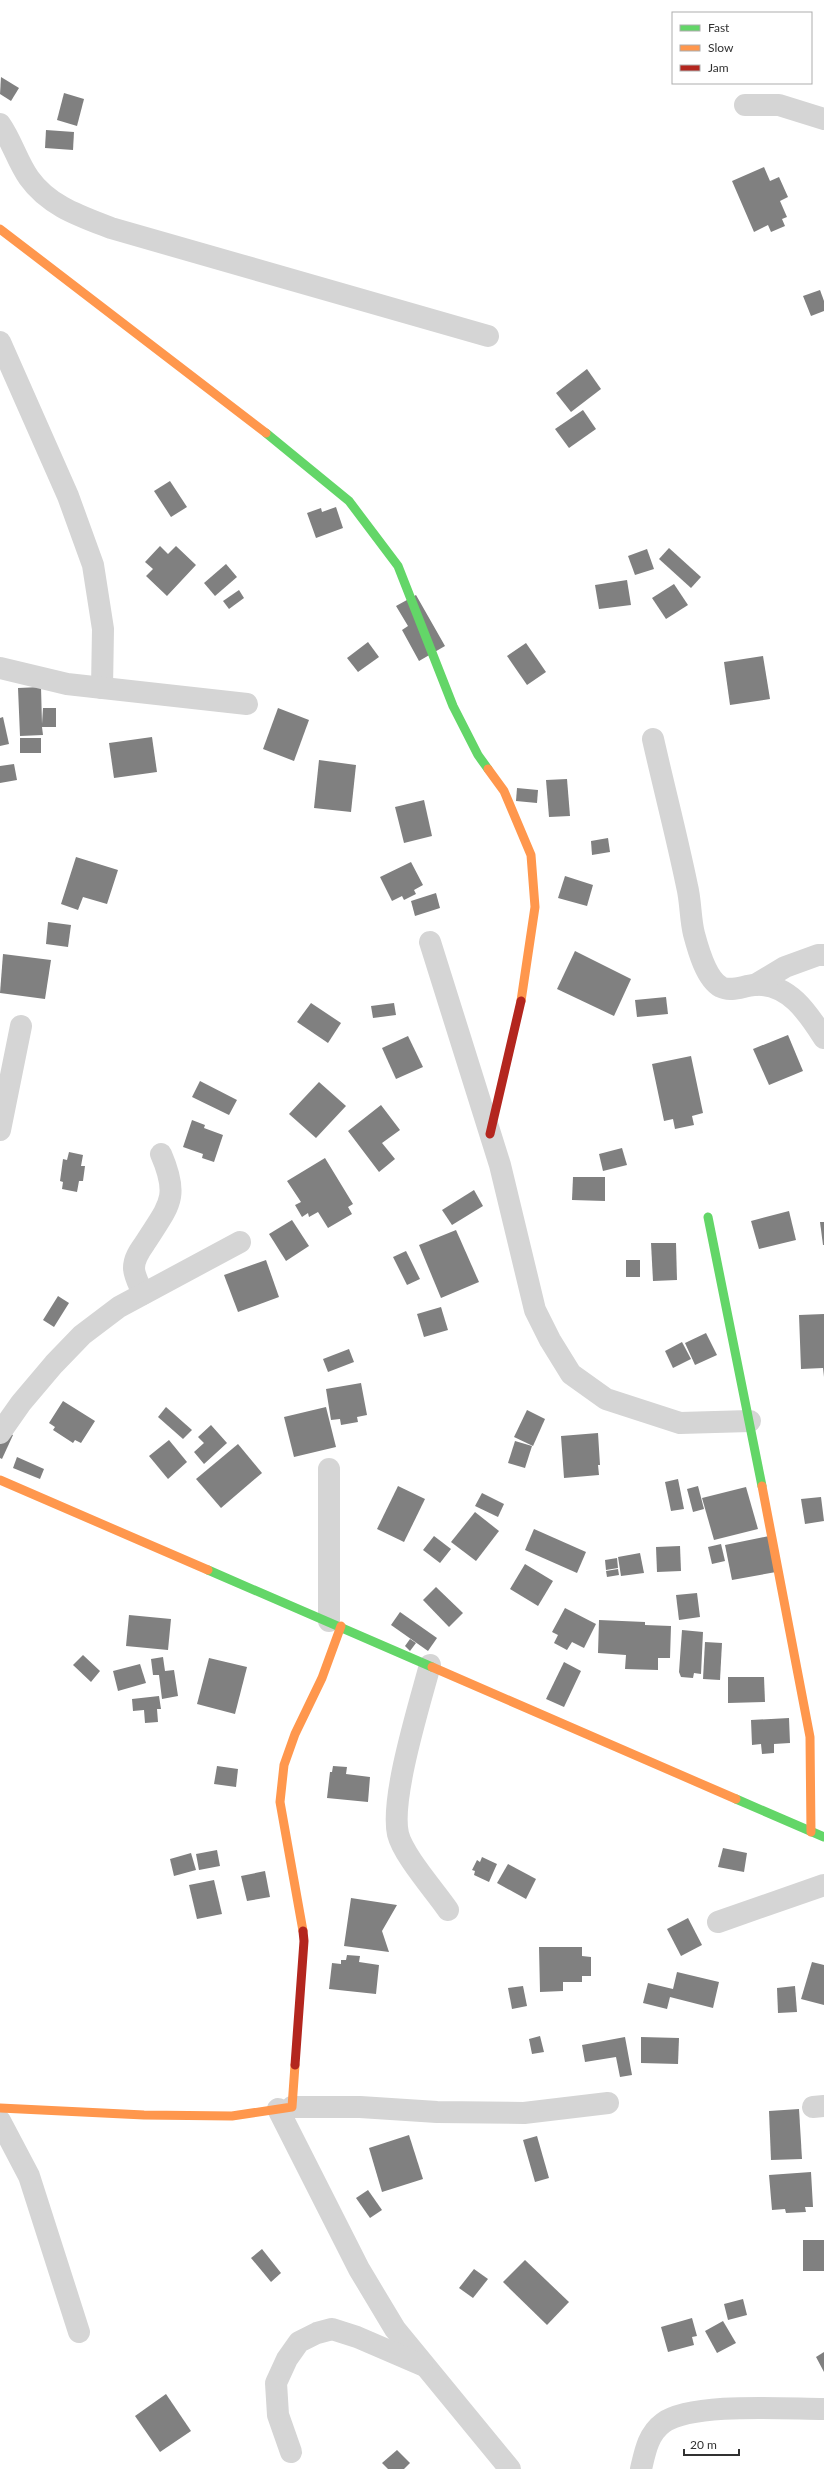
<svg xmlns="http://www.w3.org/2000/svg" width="824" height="2469" viewBox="0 0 824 2469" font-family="Lato,sans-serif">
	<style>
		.building { fill: #808080 }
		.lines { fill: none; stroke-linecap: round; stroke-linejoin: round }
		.street { stroke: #d5d5d5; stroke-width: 22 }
		.fast { stroke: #63d668; stroke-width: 9 }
		.slow { stroke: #ff974d; stroke-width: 9 }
		.jam { stroke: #b3261e; stroke-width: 9 }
	</style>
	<rect width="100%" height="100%" fill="#fff"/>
	<g class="building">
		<polygon points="1,77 19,88 11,101 0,94"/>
		<polygon points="64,93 84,99 77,126 57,120"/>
		<polygon points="46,130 74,132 73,150 45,148"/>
		<polygon points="764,167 770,181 779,177 788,197 780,201 787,217 782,219 785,226 771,232 768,225 754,232 732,181"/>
		<polygon points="820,290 824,301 824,311 811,316 803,296"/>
		<polygon points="587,369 601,389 571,412 556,393"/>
		<polygon points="583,410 596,429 569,448 555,429"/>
		<polygon points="170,481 187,507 171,517 154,491"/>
		<polygon points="336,507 343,528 316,538 307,513 321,508 322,512"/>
		<polygon points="160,546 168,554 176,546 196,565 167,596 146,576 153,569 145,562"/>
		<polygon points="669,548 701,577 691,588 659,559"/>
		<polygon points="647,549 654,569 635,575 628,556"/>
		<polygon points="226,564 237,577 215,596 204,583"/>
		<polygon points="627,580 631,605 599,609 595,585"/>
		<polygon points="674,584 688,605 666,619 652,598"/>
		<polygon points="239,590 244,598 229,609 223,601"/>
		<polygon points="416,595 445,646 419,661 402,630 408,626 396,606"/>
		<polygon points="368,642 379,657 358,672 347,658"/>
		<polygon points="526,643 546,672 527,685 507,656"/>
		<polygon points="763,656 770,699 730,705 724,662"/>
		<polygon points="41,687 42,724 43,708 56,708 56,727 42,727 43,735 20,736 18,688"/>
		<polygon points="278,708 309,720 294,761 263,749"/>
		<polygon points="3,717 9,744 0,746 0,718"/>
		<polygon points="152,737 157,772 114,778 109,743"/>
		<rect x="20" y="738" width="21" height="15"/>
		<polygon points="319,760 356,765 351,812 314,808"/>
		<polygon points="14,764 17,780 0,783 0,766"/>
		<polygon points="567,779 570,816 549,817 546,780"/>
		<polygon points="517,788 538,790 537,803 516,801"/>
		<polygon points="424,800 432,836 404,843 395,807"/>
		<polygon points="608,838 610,852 592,855 591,841"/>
		<polygon points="76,857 118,870 107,904 83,897 78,910 61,904"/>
		<polygon points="411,862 423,885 414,890 416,894 404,900 402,896 392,901 380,877"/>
		<polygon points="565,876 593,885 587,906 558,898"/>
		<polygon points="436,893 440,908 415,916 411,901"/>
		<polygon points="48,922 71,925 68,947 46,944"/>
		<polygon points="575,951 631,979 614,1016 557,989"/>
		<polygon points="3,954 51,960 45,999 0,993"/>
		<polygon points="666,997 668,1014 637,1017 635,1000"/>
		<polygon points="311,1003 341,1023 328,1043 297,1022"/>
		<polygon points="394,1003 396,1015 373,1018 371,1006"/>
		<polygon points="788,1035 803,1071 769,1085 753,1049"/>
		<polygon points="408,1036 423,1067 396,1079 382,1048"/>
		<polygon points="691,1056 703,1113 692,1116 694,1125 675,1129 673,1119 664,1121 652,1064"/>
		<polygon points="200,1081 237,1100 229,1115 192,1097"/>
		<polygon points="319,1082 346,1106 316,1138 289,1114"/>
		<polygon points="381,1105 400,1130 382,1143 395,1159 379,1172 348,1131"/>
		<polygon points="192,1120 205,1125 204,1128 223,1135 214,1162 202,1158 203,1154 183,1147"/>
		<polygon points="622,1148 627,1165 603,1171 599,1154"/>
		<polygon points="69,1152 83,1155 81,1166 85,1166 83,1181 79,1181 77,1192 62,1189 63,1182 60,1181 63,1159 67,1160"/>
		<polygon points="325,1158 353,1204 348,1207 352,1214 328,1228 318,1212 309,1217 308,1213 302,1217 295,1205 301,1202 287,1181"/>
		<polygon points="573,1177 605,1177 605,1201 572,1200"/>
		<polygon points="474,1190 483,1206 452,1225 442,1210"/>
		<polygon points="789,1211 796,1240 759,1249 751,1221"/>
		<polygon points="292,1220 309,1246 286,1261 269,1234"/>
		<polygon points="820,1222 824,1222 824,1245 823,1245"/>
		<polygon points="456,1230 479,1282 441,1298 419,1245"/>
		<polygon points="651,1243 676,1243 677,1280 653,1281"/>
		<polygon points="406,1251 420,1279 407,1285 393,1257"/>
		<polygon points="266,1260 279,1297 238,1312 224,1275"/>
		<rect x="626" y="1260" width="14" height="17"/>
		<polygon points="58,1296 69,1303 54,1327 43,1320"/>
		<polygon points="441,1307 448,1330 424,1337 417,1314"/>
		<polygon points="824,1314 824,1377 823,1368 801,1369 799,1315"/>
		<polygon points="706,1333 717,1355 695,1365 685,1343"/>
		<polygon points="682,1342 691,1359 673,1368 665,1351"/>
		<polygon points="349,1349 354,1362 328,1372 323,1359"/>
		<polygon points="361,1383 367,1415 357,1417 358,1422 341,1425 340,1419 331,1420 326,1389"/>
		<polygon points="63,1401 95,1421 81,1443 75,1440 73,1443 53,1430 55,1427 49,1423"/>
		<polygon points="166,1407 192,1430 183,1439 158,1417"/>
		<polygon points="326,1407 336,1447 294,1457 284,1417"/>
		<polygon points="527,1410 545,1419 533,1446 514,1437"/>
		<polygon points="211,1425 227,1443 204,1464 194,1452 204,1443 198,1437"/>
		<polygon points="0,1429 13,1435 2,1459 0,1458"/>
		<polygon points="598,1433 600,1465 598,1465 599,1475 564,1478 561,1436"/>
		<polygon points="169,1440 187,1462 168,1479 149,1456"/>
		<polygon points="515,1441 532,1446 525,1468 508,1463"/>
		<polygon points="238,1444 262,1473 221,1508 196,1479"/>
		<polygon points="17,1457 44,1469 40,1479 13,1468"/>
		<polygon points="678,1479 684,1509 671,1511 665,1482"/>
		<polygon points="398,1486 425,1499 404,1542 377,1529"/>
		<polygon points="698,1486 704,1509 693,1512 687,1489"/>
		<polygon points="746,1487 758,1529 714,1540 702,1498"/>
		<polygon points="482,1493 504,1504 498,1517 475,1506"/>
		<polygon points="821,1497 824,1521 805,1524 801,1499"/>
		<polygon points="475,1512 499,1531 476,1561 451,1542"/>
		<polygon points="534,1529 586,1552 577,1573 525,1550"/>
		<polygon points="434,1536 451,1549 440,1563 423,1550"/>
		<polygon points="769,1536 776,1572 732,1580 725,1545"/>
		<polygon points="721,1544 725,1561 712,1564 708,1547"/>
		<polygon points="680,1546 681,1571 657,1572 656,1547"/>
		<polygon points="640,1553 644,1573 621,1576 618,1557"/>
		<polygon points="617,1558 618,1568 606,1570 605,1560"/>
		<polygon points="525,1564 553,1581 538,1606 510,1589"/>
		<polygon points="618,1569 619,1575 607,1577 606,1571"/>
		<polygon points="436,1587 463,1613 449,1627 423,1600"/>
		<polygon points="697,1593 700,1617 679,1620 676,1595"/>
		<polygon points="565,1608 596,1624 584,1648 572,1642 567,1650 554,1643 558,1635 552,1632"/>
		<polygon points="400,1612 437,1638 428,1651 391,1625"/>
		<polygon points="129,1615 171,1619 168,1650 126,1646"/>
		<polygon points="599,1620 645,1622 645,1625 671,1626 670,1658 658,1658 658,1670 625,1669 626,1655 598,1653"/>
		<polygon points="682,1630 703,1632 701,1674 694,1673 693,1678 681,1677 679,1672"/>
		<polygon points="410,1639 416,1643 410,1651 405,1646"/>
		<polygon points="705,1642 722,1643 720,1680 703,1679"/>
		<polygon points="83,1655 100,1671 91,1682 73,1665"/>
		<polygon points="163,1657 165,1671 174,1670 178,1696 162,1699 159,1675 153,1675 151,1659"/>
		<polygon points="209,1658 247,1667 235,1714 197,1704"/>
		<polygon points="564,1662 581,1671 564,1707 546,1699"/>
		<polygon points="140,1664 146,1683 118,1691 113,1671"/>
		<polygon points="728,1677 764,1677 765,1702 728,1703"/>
		<polygon points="159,1696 161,1709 157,1709 158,1722 145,1723 144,1710 133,1711 132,1699"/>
		<polygon points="789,1718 790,1743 774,1744 774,1753 762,1754 761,1744 752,1745 751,1720"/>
		<polygon points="217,1766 238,1769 236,1787 214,1784"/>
		<polygon points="333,1766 347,1767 346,1774 370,1777 368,1802 327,1798 330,1772 332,1772"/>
		<polygon points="723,1848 747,1853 744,1872 718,1867"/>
		<polygon points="217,1850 220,1866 199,1870 196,1854"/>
		<polygon points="191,1853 196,1870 174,1876 170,1859"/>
		<polygon points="482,1857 497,1864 489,1882 474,1875 475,1871 472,1870 477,1860 480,1862"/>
		<polygon points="508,1864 536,1879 526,1899 497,1883"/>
		<polygon points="265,1871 270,1897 247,1901 241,1876"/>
		<polygon points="214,1880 222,1914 197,1919 189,1885"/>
		<polygon points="351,1898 397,1905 382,1931 389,1952 344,1946"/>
		<polygon points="688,1918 702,1945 681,1956 667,1929"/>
		<polygon points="539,1947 582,1947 582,1956 591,1957 591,1976 582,1976 582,1982 563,1982 563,1991 540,1992"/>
		<polygon points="347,1955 360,1956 359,1962 379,1965 376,1994 329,1989 332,1963 341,1964 341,1960 346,1960"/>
		<polygon points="812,1962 824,1965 824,2005 801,1999"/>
		<polygon points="677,1972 719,1982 713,2008 670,1997 667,2009 643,2003 648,1983 673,1989"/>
		<polygon points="523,1986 527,2006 512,2009 508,1988"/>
		<polygon points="795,1986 797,2012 778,2013 777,1988"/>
		<polygon points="540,2036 544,2052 532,2054 529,2039"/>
		<polygon points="625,2037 632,2075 620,2077 616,2057 585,2062 582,2045"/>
		<polygon points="641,2037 679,2038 678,2064 641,2063"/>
		<polygon points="799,2109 802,2159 771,2160 769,2111"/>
		<polygon points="409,2135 423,2179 382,2192 369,2148"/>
		<polygon points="537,2136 549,2178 535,2182 523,2140"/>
		<polygon points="811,2172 813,2207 805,2207 806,2212 786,2213 785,2209 772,2210 769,2175"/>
		<polygon points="368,2190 382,2210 370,2218 356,2198"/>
		<rect x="803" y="2240" width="21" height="31"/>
		<polygon points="262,2249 281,2273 271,2282 251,2258"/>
		<polygon points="525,2260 569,2302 547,2325 503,2282"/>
		<polygon points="474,2269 488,2279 473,2298 459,2288"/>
		<polygon points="743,2299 747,2315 728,2320 724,2304"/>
		<polygon points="692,2318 697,2336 692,2337 694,2345 668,2352 661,2327"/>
		<polygon points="723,2321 736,2343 717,2353 705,2331"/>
		<polygon points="824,2352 824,2372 816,2357"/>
		<polygon points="166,2394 191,2431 160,2452 135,2416"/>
		<polygon points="397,2450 410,2463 404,2469 388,2469 382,2463"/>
	</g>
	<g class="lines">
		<g class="street">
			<polyline points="745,105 779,105 824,119"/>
			<path d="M0 124C12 141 17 161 29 178 49 206 80 216 111 228L488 336"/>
			<polyline points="0,342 68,496 93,565 103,629 102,688"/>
			<polyline points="0,668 67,684 247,704"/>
			<path d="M653 739C664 788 677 837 687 886 691 902 690 918 694 934 698 949 706 979 721 987 731 992 743 986 754 985 788 982 808 1013 824 1038"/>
			<polyline points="430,942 500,1165 535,1310 550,1340 571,1374 606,1399 680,1423 750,1421"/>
			<polyline points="755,985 785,967 818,955 824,955"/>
			<polyline points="0,1130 21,1026"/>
			<path d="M143 1294C140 1286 134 1276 134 1268 134 1258 140 1250 145 1243 169 1205 180 1198 161 1154"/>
			<polyline points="0,1433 21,1403 54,1364 82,1335 119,1307 240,1242"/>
			<polyline points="329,1469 329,1621"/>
			<path d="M430 1665C420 1703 390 1798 398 1834 403 1855 435 1891 448 1910"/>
			<polyline points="718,1922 824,1885"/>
			<polyline points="292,2107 360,2107 437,2112 524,2113 608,2103"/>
			<polyline points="813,2107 824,2106"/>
			<polyline points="278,2109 359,2269 395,2329 510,2469"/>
			<polyline points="0,2121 29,2176 79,2332"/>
			<polyline points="291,2452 278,2415 276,2383 287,2359 299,2342 317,2333 332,2329 357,2337 422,2365"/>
			<path d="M641 2469C645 2452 648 2434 663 2423 692 2402 786 2409 824 2409"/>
		</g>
		<g class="fast">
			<polyline points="266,433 349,501 398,566 453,706 478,755 488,769"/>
			<polyline points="708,1217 762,1486"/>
			<polyline points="208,1570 432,1667"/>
			<polyline points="736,1799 824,1837"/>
		</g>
		<g class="slow">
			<polyline points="0,229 266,433"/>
			<polyline points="488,769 504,791 531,855 535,907 521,1001"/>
			<polyline points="0,1480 208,1570"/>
			<polyline points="762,1486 810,1737 811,1832"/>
			<polyline points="432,1667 736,1799"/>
			<polyline points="303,1931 280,1802 284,1765 295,1734 322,1678 341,1626"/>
			<polyline points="0,2108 144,2115 232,2116 292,2107 295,2065"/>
		</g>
		<g class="jam">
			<polyline points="490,1134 521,1001"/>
			<polyline points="295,2065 304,1941 303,1931"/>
		</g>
	</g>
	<rect x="672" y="12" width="140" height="72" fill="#ffffff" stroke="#adadad"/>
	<rect x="680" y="25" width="20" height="6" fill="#63d668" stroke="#adadad"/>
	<text x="708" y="32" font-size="12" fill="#313131">Fast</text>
	<rect x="680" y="45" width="20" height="6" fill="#ff974d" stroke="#adadad"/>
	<text x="708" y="52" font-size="12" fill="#313131">Slow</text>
	<rect x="680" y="65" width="20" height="6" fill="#b3261e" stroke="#adadad"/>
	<text x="708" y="72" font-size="12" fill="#313131">Jam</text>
	<path d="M684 2449v6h55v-6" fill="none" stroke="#313131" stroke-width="2"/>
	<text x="690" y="2449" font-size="12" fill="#313131" stroke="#ffffff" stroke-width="3" paint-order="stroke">20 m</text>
</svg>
